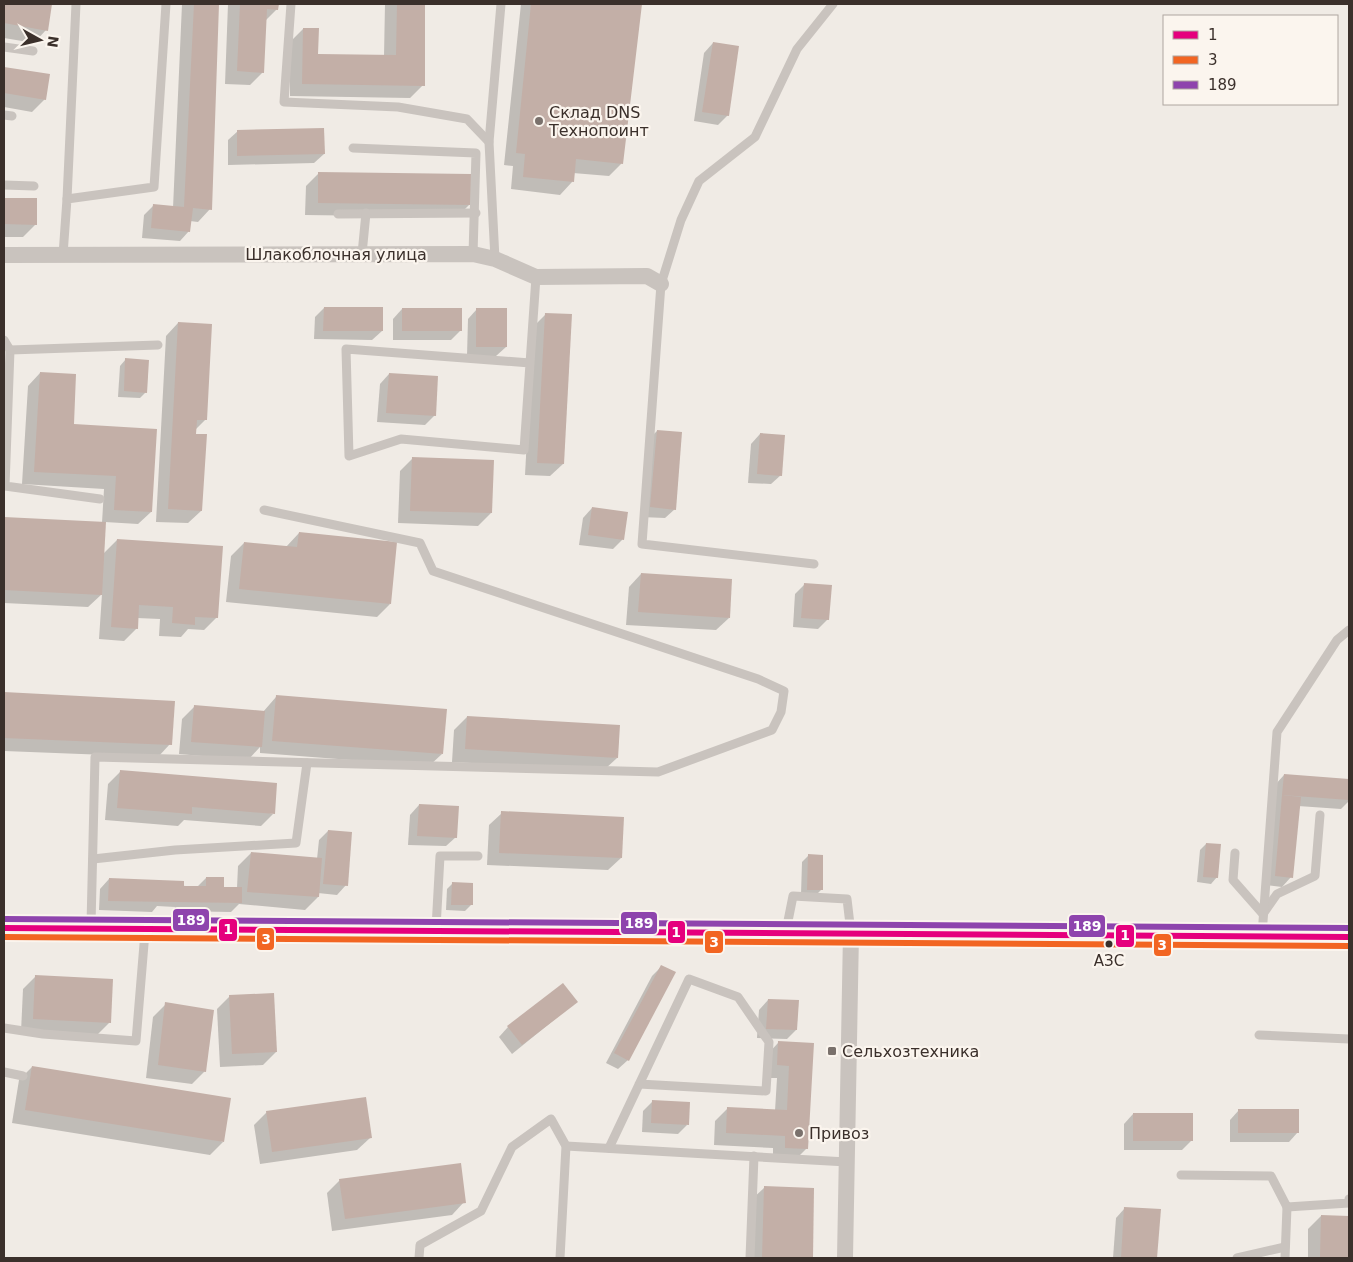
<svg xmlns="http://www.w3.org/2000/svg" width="1353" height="1262" viewBox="0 0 1353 1262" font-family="'DejaVu Sans',sans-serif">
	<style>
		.shadow { fill: #0003 }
		.building { fill: #c3afa7 }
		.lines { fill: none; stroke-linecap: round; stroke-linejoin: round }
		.service { stroke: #c9c3be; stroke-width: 9 }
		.minor { stroke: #c9c3be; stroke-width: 16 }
		.primary { stroke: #b8b1ad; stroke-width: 26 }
		.bus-1-casing { stroke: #fbf5ee; stroke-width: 10 }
		.bus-2-casing { stroke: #fbf5ee; stroke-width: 10 }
		.bus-3-casing { stroke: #fbf5ee; stroke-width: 10 }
		.bus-1 { stroke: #e5007d; stroke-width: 6 }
		.bus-2 { stroke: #f26522; stroke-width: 6 }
		.bus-3 { stroke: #8e44ad; stroke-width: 6 }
		.poi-dot { fill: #7a716c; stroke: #fbf5ee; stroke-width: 2 }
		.bus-dot { fill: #3b302b; stroke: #fbf5ee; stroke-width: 2 }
		.labels { text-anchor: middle; stroke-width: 4.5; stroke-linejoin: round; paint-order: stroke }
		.bus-label { font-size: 15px; fill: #3b302b; stroke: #fbf5ee }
		.poi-label { font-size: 16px; fill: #3b302b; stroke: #fbf5ee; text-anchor: start }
		.street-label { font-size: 16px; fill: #3b302b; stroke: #fbf5ee }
		.line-badge { stroke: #fbf5ee; stroke-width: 2 }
		.badge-label { font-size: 14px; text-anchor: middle; font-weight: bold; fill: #fff }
	</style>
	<rect width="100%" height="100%" fill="#f0ebe5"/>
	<g class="shadow">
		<polygon points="4,4 51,4 46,30 34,43 4,38"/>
		<polygon points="182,4 218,4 210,209 198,222 190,221 189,231 180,241 142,238 144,215 153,206 173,208"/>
		<polygon points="228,4 277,4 277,9 265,21 263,72 250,85 225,84"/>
		<polygon points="385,4 423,4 423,85 410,98 290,96 290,42 303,29 317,55 384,56"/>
		<polygon points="521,4 639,4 621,164 609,176 573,173 572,182 560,195 511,189 513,166 504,165"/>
		<polygon points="713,43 728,115 718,125 694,121 704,53"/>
		<polygon points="4,68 49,75 45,99 32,112 4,107"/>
		<polygon points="238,131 324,154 314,163 228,165 228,140"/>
		<polygon points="319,173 469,205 457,217 305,215 306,186"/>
		<polygon points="4,199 36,199 36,224 23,237 4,237"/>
		<polygon points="324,308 382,331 372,340 314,339 315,317"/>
		<polygon points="402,309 461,330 451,340 393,340 393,319"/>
		<polygon points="477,309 506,347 496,356 467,356 468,319"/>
		<polygon points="546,314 563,464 550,476 525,475 533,327"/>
		<polygon points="178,323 206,419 195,430 201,511 188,523 156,522 166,336"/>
		<polygon points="126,359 146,392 140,398 118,397 120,366"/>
		<polygon points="40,373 73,425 151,512 138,524 105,522 103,554 117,540 217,617 204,630 188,629 181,637 159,636 160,619 137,618 137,628 124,641 99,639 102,594 88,607 4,603 4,519 102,523 104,489 22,484 28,386"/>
		<polygon points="389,374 435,415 425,425 377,422 380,384"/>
		<polygon points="657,431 675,509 665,518 641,517 648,440"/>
		<polygon points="760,434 781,475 771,484 748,483 751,444"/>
		<polygon points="412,459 491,513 478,526 398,523 400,471"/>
		<polygon points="592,508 626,513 622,540 613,549 579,545 583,518"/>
		<polygon points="299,533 390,604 377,617 226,602 231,556 244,543 286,547"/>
		<polygon points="641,574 729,618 716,630 626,625 629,587"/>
		<polygon points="805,584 828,619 818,629 793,627 795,594"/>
		<polygon points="4,693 174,702 170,744 158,757 4,751"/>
		<polygon points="276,697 442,754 429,766 260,753 260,747 248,760 179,754 182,719 195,706 263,712"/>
		<polygon points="467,717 617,758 604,770 452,762 454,730"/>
		<polygon points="120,772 273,814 261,826 184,820 178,826 105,820 108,784"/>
		<polygon points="1284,775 1349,780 1349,801 1341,809 1298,806 1291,877 1282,887 1266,885 1275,785"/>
		<polygon points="419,805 456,837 446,846 408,845 410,815"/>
		<polygon points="502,813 621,858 608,870 487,865 489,825"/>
		<polygon points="328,831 346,885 337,895 318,893 318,897 305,910 239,904 231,912 174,911 175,907 157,906 152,912 99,910 100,889 109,879 197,887 206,878 223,888 237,888 238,866 251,853 317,859 319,840"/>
		<polygon points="1206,844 1217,877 1211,884 1197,882 1200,850"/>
		<polygon points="808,856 821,890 815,896 801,895 802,862"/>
		<polygon points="453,883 471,905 465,911 446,910 447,889"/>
		<polygon points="662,966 628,1060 618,1069 606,1063 652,976"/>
		<polygon points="35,977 110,1022 97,1035 21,1032 23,989"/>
		<polygon points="230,996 276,1052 263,1065 220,1067 217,1009"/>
		<polygon points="768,1000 796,1030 787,1039 757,1038 759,1010"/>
		<polygon points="576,1002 512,1054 499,1037 508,1027"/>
		<polygon points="166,1004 205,1071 192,1084 146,1078 153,1017"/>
		<polygon points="778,1043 812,1044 807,1148 794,1161 773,1160 773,1148 714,1145 715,1121 728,1108 775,1111 777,1078 765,1078 766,1056"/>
		<polygon points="32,1067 223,1142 210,1155 12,1123 19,1080"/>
		<polygon points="653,1101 687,1125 678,1134 642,1132 643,1111"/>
		<polygon points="1239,1110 1298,1132 1289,1142 1230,1142 1230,1120"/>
		<polygon points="267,1112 370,1138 357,1150 260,1164 254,1125"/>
		<polygon points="1133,1114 1192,1140 1182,1150 1124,1150 1124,1124"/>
		<polygon points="340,1180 464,1202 452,1215 332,1231 327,1193"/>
		<polygon points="764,1188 813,1189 811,1258 750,1258 751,1200"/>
		<polygon points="1125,1208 1159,1211 1156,1258 1113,1258 1116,1218"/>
		<polygon points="1321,1216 1349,1217 1349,1258 1308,1258 1308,1229"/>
	</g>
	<g class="building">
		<polygon points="4,4 52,4 48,31 4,23"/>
		<polygon points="194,4 219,4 212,210 193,208 190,232 151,228 153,204 184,207"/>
		<polygon points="240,4 279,4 278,10 267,9 264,73 237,71"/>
		<polygon points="397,4 425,4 425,86 302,84 303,28 319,28 318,54 396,55"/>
		<polygon points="531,4 642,4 623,164 576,159 574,182 523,177 525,154 516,153"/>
		<polygon points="713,42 739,46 729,116 702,112"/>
		<polygon points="4,67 50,74 46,100 4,93"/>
		<polygon points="324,128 325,154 237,156 237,130"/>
		<polygon points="318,172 471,174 471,205 318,203"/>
		<polygon points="4,198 37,198 37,225 4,224"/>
		<polygon points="324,307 383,307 383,331 323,331"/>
		<rect x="402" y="308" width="60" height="23"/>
		<rect x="476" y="308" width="31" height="39"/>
		<polygon points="545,313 572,314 564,464 537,463"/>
		<polygon points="178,322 212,324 207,420 197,420 196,434 207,434 202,511 168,509"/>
		<polygon points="125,358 149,360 147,393 124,391"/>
		<polygon points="40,372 76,374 74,424 157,429 152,512 114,510 116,476 34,472"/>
		<polygon points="389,373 438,376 436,416 386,413"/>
		<polygon points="657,430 682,432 676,510 650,507"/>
		<polygon points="760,433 785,435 782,476 757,474"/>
		<polygon points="412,457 494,460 492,513 410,511"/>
		<polygon points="592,507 628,512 624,540 588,535"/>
		<polygon points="4,517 106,522 102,595 4,590"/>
		<polygon points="299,532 397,542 391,604 239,589 244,542 297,547"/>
		<polygon points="117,539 223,546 218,618 195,617 195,625 172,623 173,607 139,605 138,629 111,627"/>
		<polygon points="641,573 732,579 730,618 638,612"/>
		<polygon points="804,583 832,585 829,620 801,618"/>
		<polygon points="4,692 175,701 172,745 4,738"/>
		<polygon points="276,695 447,709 443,754 272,741"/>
		<polygon points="194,705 265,711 262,747 191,742"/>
		<polygon points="467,716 620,725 618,758 465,749"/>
		<polygon points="120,770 277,783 275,814 192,807 192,814 117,808"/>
		<polygon points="1284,774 1349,779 1349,800 1282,795"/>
		<polygon points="1282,795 1301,797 1293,878 1275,876"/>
		<polygon points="419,804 459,806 457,838 417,836"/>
		<polygon points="501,811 624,817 622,858 499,853"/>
		<polygon points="328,830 352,832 348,886 323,884"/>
		<polygon points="1206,843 1221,844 1218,878 1203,877"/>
		<polygon points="251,852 322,858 319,897 247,892"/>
		<polygon points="808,854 823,855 823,890 807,890"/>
		<polygon points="206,877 224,877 224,887 242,887 242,903 108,901 109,878 184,881 184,886 206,886"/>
		<polygon points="452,882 473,883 473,905 451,905"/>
		<polygon points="661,965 676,972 629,1061 614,1053"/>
		<polygon points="35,975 113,979 111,1023 33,1019"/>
		<polygon points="563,983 578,1002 522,1045 507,1026"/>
		<polygon points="274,993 277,1052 232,1054 229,995"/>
		<polygon points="768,999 799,1000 797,1030 766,1029"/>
		<polygon points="165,1002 214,1010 206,1072 158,1065"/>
		<polygon points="778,1041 814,1043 808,1149 785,1148 785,1136 726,1133 727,1107 787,1110 789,1066 777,1065"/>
		<polygon points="32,1066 231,1098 224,1142 25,1110"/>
		<polygon points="366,1097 372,1138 272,1152 266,1111"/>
		<polygon points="652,1100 690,1102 689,1125 651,1123"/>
		<rect x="1238" y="1109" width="61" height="24"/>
		<rect x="1133" y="1113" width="60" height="28"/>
		<polygon points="461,1163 466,1203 345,1219 339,1179"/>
		<polygon points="764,1186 814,1188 813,1258 762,1258"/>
		<polygon points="1124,1207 1161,1209 1157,1258 1121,1258"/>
		<polygon points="1321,1215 1349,1216 1349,1258 1320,1258"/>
	</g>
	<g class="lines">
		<g class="service">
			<polyline points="291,4 284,102 398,107 467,119 489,142"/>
			<polyline points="4,47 33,51"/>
			<polyline points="4,115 12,116"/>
			<polyline points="353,148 476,153 473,254"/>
			<polyline points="4,185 34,186"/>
			<polyline points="67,199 76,4"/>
			<polyline points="338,214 476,213"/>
			<polyline points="362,254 366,213"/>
			<polyline points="63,255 67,199 154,187 166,4"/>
			<polyline points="495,259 489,142 501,4"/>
			<polyline points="4,340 10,350 5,486 100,499"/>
			<polyline points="10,350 158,345"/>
			<polyline points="530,363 346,349 349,456 401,439 524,450 536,277"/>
			<polyline points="814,564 642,544 661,284 681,220 699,181 755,137 797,49 833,4"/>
			<polyline points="1235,853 1233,880 1263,914 1277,894 1315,876 1320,815"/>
			<polyline points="93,859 175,850 296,843 307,763"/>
			<polyline points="91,925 95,757 658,772 772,730 781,712 784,691 758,679 433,571 420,543 264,510"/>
			<polyline points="436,928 440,856 478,856"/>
			<polyline points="786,931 793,896 847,899 851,933"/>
			<polyline points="1262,935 1277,732 1337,640 1349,630"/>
			<polyline points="4,1028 43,1034 136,1041 145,932"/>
			<polyline points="1259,1035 1349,1039"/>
			<polyline points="4,1072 23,1076"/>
			<polyline points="566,1146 847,1162"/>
			<polyline points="609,1148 689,979 738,997 769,1042 766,1091 639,1084"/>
			<polyline points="1181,1175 1271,1176 1287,1207 1349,1203 1349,1199"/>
			<polyline points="419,1258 420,1245 481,1211 512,1147 551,1119 566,1146 560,1258"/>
			<polyline points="750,1258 754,1156"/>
			<polyline points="1237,1258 1285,1247"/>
			<polyline points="1285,1258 1287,1207"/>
		</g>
		<g class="minor">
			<polyline points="4,255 473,254 495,259 536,277 647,276 661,284"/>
			<polyline points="845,1258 851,933"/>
		</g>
		<polyline class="primary" points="4,928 1349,937"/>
		<g class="bus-1-casing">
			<polyline id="bus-1" points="4,928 1349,937"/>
		</g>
		<g class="bus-2-casing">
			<polyline id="bus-2" points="4,937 1349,946"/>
		</g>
		<g class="bus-3-casing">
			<polyline id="bus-3" points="4,919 1349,928"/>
		</g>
		<use href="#bus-1" class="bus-1"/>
		<use href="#bus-2" class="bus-2"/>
		<use href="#bus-3" class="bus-3"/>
	</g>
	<g class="poi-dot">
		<circle cx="539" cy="121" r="5"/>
		<rect x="827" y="1046" width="10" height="10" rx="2.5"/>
		<circle cx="799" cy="1133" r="5"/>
	</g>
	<circle class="bus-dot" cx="1109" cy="944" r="4.5"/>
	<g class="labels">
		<g class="bus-label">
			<text x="1109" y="966">АЗС</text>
		</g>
		<g class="poi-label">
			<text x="549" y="118">Склад DNS<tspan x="549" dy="18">Технопоинт</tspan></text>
			<text x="842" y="1057">Сельхозтехника</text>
			<text x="809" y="1139">Привоз</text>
		</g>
		<g class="street-label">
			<text x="336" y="260">Шлакоблочная улица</text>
		</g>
	</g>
	<g class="line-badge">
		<rect x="172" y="908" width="38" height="24" rx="5" fill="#8e44ad"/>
		<rect x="620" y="911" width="38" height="24" rx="5" fill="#8e44ad"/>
		<rect x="1068" y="914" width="38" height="24" rx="5" fill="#8e44ad"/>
		<rect x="218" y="918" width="20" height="24" rx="5" fill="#e5007d"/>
		<rect x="667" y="920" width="19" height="24" rx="5" fill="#e5007d"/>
		<rect x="1115" y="924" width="20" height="24" rx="5" fill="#e5007d"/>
		<rect x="256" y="927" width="19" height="24" rx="5" fill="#f26522"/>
		<rect x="704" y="930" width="20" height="24" rx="5" fill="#f26522"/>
		<rect x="1153" y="933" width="19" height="24" rx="5" fill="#f26522"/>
	</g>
	<g class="badge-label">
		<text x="191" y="925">189</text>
		<text x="639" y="928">189</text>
		<text x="1087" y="931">189</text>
		<text x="228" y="934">1</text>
		<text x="676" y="937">1</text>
		<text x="1125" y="940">1</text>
		<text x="266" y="944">3</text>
		<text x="714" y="947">3</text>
		<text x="1162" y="950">3</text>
	</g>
	<rect width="1353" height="1262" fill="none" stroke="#3b302b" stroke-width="10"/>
	<rect x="1163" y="15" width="175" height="90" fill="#fbf5ee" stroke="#aea6a0"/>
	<rect x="1173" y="31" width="25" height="8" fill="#e5007d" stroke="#aea6a0"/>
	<text x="1208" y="40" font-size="15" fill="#3b302b">1</text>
	<rect x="1173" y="56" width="25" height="8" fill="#f26522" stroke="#aea6a0"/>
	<text x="1208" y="65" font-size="15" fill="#3b302b">3</text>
	<rect x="1173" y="81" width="25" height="8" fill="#8e44ad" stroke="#aea6a0"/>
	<text x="1208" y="90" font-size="15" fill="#3b302b">189</text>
	<g transform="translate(40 40) rotate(98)" stroke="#fbf5ee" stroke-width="4" paint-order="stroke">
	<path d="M0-4L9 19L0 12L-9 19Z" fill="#3b302b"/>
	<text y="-8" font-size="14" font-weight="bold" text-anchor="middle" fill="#3b302b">N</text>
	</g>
</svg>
